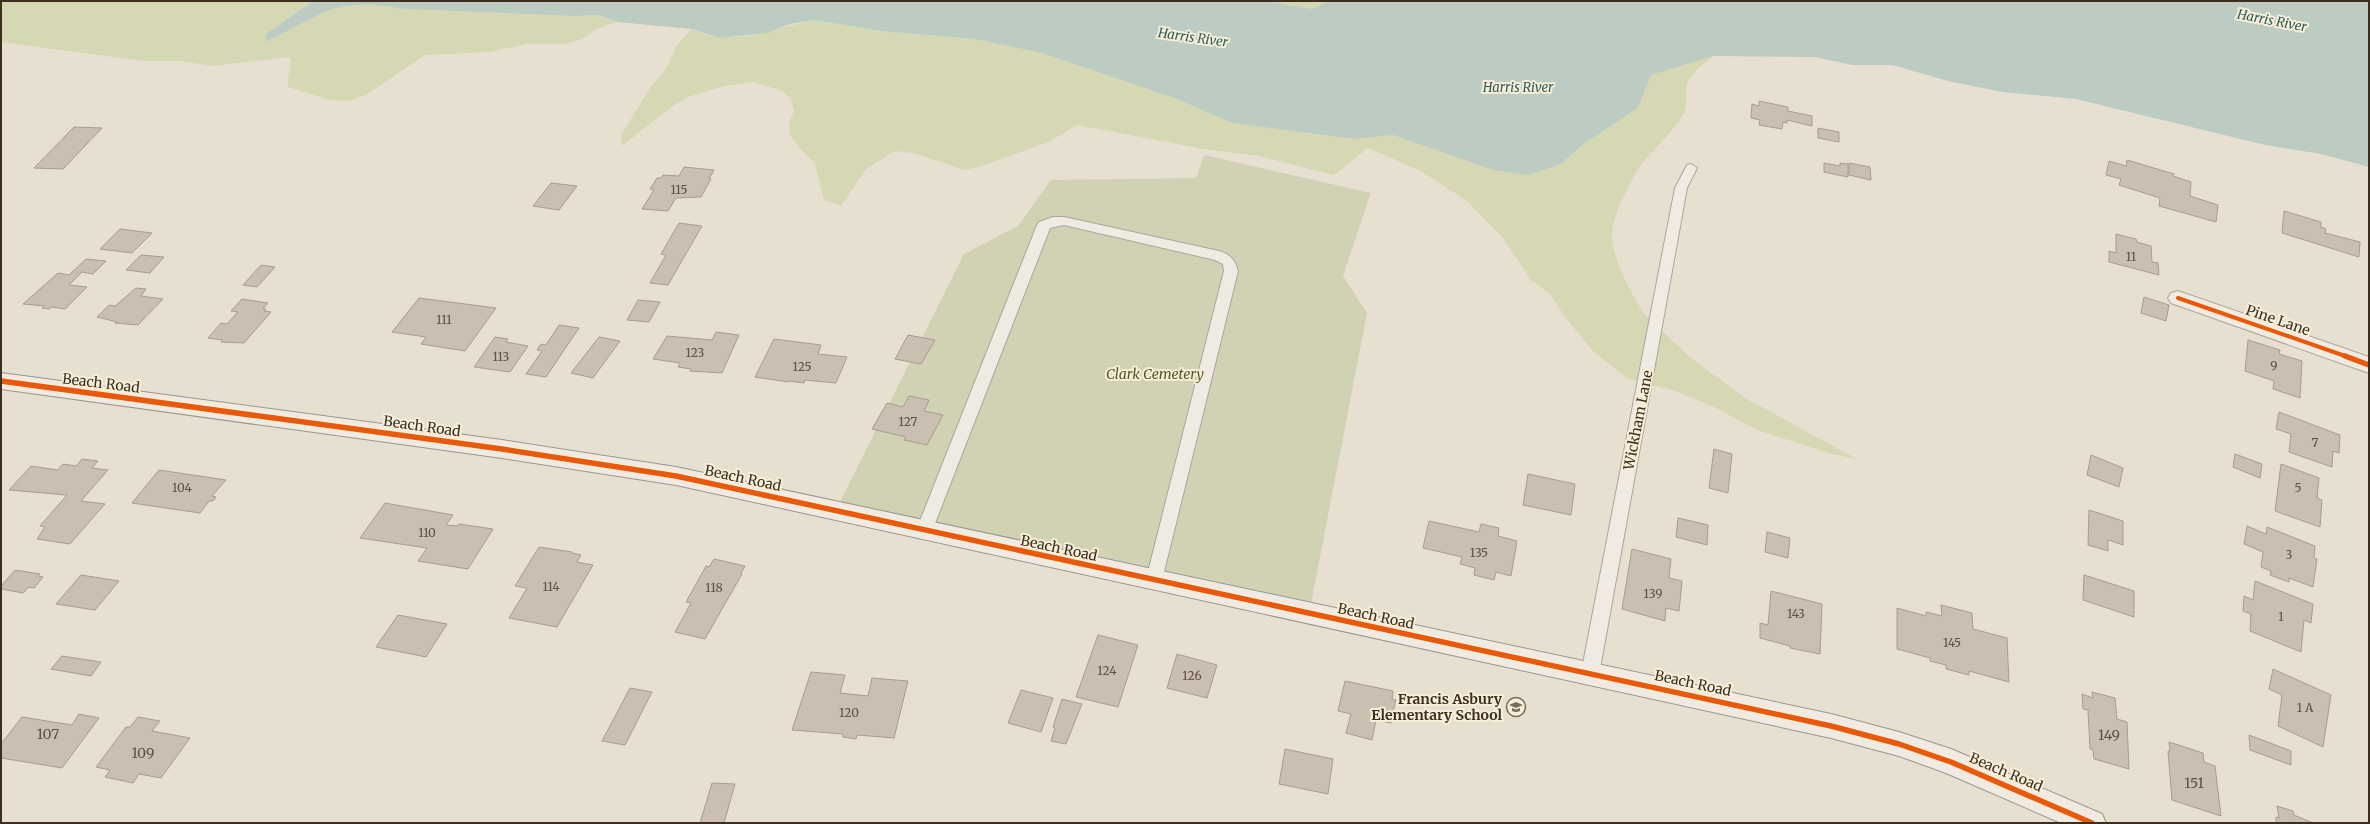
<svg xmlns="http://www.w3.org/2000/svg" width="2370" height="824" viewBox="0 0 2370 824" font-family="Merriweather,serif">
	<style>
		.green { fill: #d6d7b3 }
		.cemetery { fill: #d1d1b3 }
		.water { fill: #bcccc2 }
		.building { fill: #cbbfb2; stroke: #a89c90 }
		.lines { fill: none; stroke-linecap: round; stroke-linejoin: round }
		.lane-casing { stroke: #ada599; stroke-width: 2 }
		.street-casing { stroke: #ada599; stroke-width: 2 }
		.secondary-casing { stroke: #9c958a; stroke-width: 2 }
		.lane { fill: #efebe3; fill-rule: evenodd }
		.street { fill: #efebe3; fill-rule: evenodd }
		.secondary { fill: #efebe3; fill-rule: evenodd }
		.cycleway-far1-casing { stroke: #f7eed8; stroke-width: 6 }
		.cycleway-casing { stroke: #f7eed8; stroke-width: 8 }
		.cycleway-far1 { stroke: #e8590c; stroke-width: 4 }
		.cycleway { stroke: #e8590c; stroke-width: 5.5 }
		.labels { text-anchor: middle; stroke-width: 4; stroke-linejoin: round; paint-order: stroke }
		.number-label { font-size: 12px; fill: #605244 }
		.far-water-label { font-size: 13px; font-style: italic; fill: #2f5d5a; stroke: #f7eed8 }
		.street-label { font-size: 14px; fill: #3d2e20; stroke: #f7eed8 }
		.park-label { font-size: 14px; font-style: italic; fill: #4d5a26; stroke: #f7eed8 }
		.poi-label { font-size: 14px; font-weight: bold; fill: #3d2e20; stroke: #f7eed8; text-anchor: end }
		.near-number-label { font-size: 14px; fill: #605244 }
	</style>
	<rect width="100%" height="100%" fill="#e7e0d1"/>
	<g class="green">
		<path d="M1 1H313L266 34V42L322 13 339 7 369 4 405 9 575 16 599 15 617 22 597 29 582 39 565 44H527L488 52 425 55 366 95 348 101 330 100 288 87C286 74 293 69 290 57L212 66 180 61H143L1 42Z"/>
		<polygon points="1264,1 1328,1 1313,9"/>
		<path d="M815 20 881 31 975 39 1042 53 1177 99 1232 123 1354 139 1393 135 1493 170 1561 164 1585 143 1638 108 1651 75 1714 56C1700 67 1685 75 1686 96 1686 104 1687 109 1682 116 1672 133 1656 147 1643 162 1632 177 1614 213 1612 231 1610 255 1634 302 1649 319L1639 381 1627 378 1593 351 1568 321 1549 293 1532 281 1503 238 1467 201 1421 171 1368 148C1355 157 1347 167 1333 175L1259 156 1204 149 1077 125 1049 142 982 166 965 170 913 153 895 151 866 169 841 206 824 200 815 164 797 145 790 135 789 122 794 111 791 100 783 91 753 82 724 86 688 97 674 105 622 146 621 135 650 88 667 67 677 45 692 29C732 49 775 27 815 20Z"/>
		<polygon points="1661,330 1691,358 1745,398 1857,459 1832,454 1757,430 1716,408 1673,390 1651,385"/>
	</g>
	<polygon class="cemetery" points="1204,155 1371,193 1343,276 1367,313 1311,604 837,508 964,254 1018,226 1051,180 1196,178"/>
	<polygon class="water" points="313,1 1264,1 1313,9 1328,1 2369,1 2369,167 2321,154 2265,145 2076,99 2002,92 1948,81 1892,65 1852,65 1815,57 1714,56 1651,75 1638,108 1585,143 1561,164 1528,175 1493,170 1393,135 1354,139 1232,123 1177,99 1042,53 975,39 881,31 815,20 790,24 766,33 720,38 692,29 617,22 599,15 575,16 405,9 369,4 339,7 322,13 266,42 266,34"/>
	<g class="building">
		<polygon points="1759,101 1788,107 1788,111 1812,116 1812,126 1787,120 1787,123 1783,122 1782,129 1759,125 1760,120 1751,118 1752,104 1759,106"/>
		<polygon points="74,127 102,128 63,169 34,168"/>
		<polygon points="1818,128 1839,132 1839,142 1818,138"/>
		<polygon points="2127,160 2174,174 2173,176 2191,182 2190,196 2218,205 2216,222 2159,206 2160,198 2119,185 2121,179 2106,175 2109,161 2126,166"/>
		<polygon points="1824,163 1840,166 1840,163 1848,164 1848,177 1824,172"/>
		<polygon points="1849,163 1870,167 1871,180 1849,175"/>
		<polygon points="684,167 714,170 709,179 711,179 701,197 676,198 668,211 642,209 654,190 650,189 657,178 661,178 663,175 679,176"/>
		<polygon points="551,183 577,186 559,210 533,206"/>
		<polygon points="2284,211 2321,222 2321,227 2326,229 2325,233 2360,242 2359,257 2282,233"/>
		<polygon points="679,223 702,226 668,285 650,283 666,255 661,254"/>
		<polygon points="120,229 152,233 132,253 100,249"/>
		<polygon points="2116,234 2136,239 2137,242 2151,246 2152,262 2158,263 2159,275 2109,262 2109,251 2116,253"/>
		<polygon points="141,255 164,257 150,273 126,270"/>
		<polygon points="86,259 106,261 93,274 82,272 69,285 87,287 65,309 52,307 49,309 42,308 44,306 23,304 58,273 69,275"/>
		<polygon points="261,265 275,267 257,287 243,285"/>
		<polygon points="136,288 146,289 141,296 163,299 138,325 115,323 117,322 97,317 109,305 115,306"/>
		<polygon points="2144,297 2169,305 2166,321 2141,313"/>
		<polygon points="419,298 496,308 465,351 421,344 426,337 392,332"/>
		<polygon points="242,299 268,303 263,309 266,309 264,311 271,312 244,343 221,342 223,340 208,338 221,323 227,324 238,312 231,311"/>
		<polygon points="638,300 660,302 649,322 627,320"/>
		<polygon points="559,325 579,328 546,377 526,374 542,351 537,350 541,344 546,345"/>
		<polygon points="716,332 739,335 722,373 690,371 691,369 678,367 680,363 653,359 667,336 712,340"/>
		<polygon points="908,335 935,340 921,364 895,359"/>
		<polygon points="495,337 508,339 506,342 528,346 510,372 474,367"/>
		<polygon points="599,337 620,341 593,378 571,373"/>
		<polygon points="774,339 821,345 818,354 847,357 836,383 805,380 804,383 789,381 788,382 755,377"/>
		<polygon points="2248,340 2280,350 2279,354 2302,361 2300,398 2273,389 2274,381 2245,371"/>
		<polygon points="909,396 929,400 924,411 943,415 927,445 904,440 906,437 872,429 887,403 903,407"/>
		<polygon points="2279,412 2340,435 2339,453 2333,451 2332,467 2289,452 2291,434 2276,429"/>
		<polygon points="1714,449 1732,454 1728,493 1709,488"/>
		<polygon points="2235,454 2262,464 2260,478 2233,467"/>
		<polygon points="2091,455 2123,468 2119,487 2087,475"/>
		<polygon points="82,459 98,461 92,468 108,470 81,501 105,504 70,544 37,539 45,527 40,526 67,495 9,490 31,466 58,470 63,464 76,466"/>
		<polygon points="2281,464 2319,478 2317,498 2322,500 2320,527 2275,511"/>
		<polygon points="159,470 226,480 212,496 216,497 213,501 209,501 200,513 132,503"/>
		<polygon points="1528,474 1575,484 1571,515 1523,505"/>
		<polygon points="385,503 453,515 446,525 457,526 459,524 493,529 468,569 418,561 427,548 360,538"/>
		<polygon points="2089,510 2123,521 2123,545 2108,540 2108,551 2088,545"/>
		<polygon points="1678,518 1708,525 1707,545 1676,537"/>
		<polygon points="1429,521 1479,532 1481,524 1499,528 1498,536 1517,541 1511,576 1496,572 1494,580 1474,575 1475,568 1460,564 1462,557 1423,548"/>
		<polygon points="2247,526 2266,534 2267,527 2315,546 2314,558 2317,559 2313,587 2289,578 2289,582 2270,575 2271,571 2261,567 2263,552 2244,544"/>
		<polygon points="1767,532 1790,538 1788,558 1765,552"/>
		<polygon points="539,547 572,552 572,553 581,555 577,562 593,565 557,627 509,618 527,588 515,586"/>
		<polygon points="1632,549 1671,559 1669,578 1682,581 1679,611 1666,608 1665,621 1622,609"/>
		<polygon points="714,559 745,566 741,573 742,574 705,639 675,632 691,603 686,602 706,566 709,567"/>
		<polygon points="15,570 40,574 38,576 43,577 34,588 29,587 23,593 1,589 1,586"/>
		<polygon points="81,575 119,581 95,610 56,604"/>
		<polygon points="2084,575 2134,591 2134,617 2083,600"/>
		<polygon points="2255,581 2313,604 2311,623 2304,620 2301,652 2250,631 2251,614 2243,611 2244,596 2253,600"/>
		<polygon points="1771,591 1822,604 1820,654 1790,648 1790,646 1760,638 1760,623 1768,625"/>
		<polygon points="1941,605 1972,613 1973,629 2007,638 2009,682 1969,671 1969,675 1946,669 1946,665 1930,661 1930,658 1897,649 1897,608 1926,616 1926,612 1942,616"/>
		<polygon points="398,615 447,624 426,657 376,647"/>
		<polygon points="1098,635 1138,645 1118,707 1076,697"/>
		<polygon points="1177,654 1217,665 1207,698 1167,688"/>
		<polygon points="62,656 101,662 91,676 51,669"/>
		<polygon points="2273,669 2331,695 2323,747 2278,726 2282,695 2269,689"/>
		<polygon points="811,672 845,675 840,693 868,696 872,678 908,681 894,738 857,735 856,739 843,737 843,734 792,730"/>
		<polygon points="1345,681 1393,691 1392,699 1396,700 1393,711 1398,712 1396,718 1392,717 1391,723 1376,720 1372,740 1346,733 1351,714 1338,711"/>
		<polygon points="630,688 652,692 625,745 602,741"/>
		<polygon points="1021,690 1053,698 1041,732 1008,723"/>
		<polygon points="2092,692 2115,698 2117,719 2127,722 2129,769 2094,759 2093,750 2090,749 2088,710 2083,709 2082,694 2093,698"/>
		<polygon points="1062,699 1082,704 1066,744 1051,741 1055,728 1053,727"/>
		<polygon points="79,714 99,718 62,768 1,758 1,744 22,717 72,725"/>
		<polygon points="138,717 160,721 152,731 190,738 161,778 139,774 133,783 105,777 110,770 96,767 126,727 130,727"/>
		<polygon points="2249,735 2291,751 2291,765 2250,750"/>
		<polygon points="2169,742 2203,753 2204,762 2215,766 2221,816 2172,800 2168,751 2170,751"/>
		<polygon points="1285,749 1333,759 1328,794 1279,784"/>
		<polygon points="712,783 735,784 724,823 700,823"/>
		<polygon points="2277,806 2293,811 2294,815 2313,823 2276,823 2276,817 2279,818"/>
	</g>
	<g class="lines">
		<g class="lane-casing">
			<g id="lane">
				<polygon points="1691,164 1697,168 1687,188 1599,674 1596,680 1590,682 1584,680 1581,674 1675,188 1687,165"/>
				<path d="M1053 217H1064L1219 251C1231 255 1235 260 1238 271L1162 580 1160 585 1154 587 1148 585 1146 580 1224 271 1223 264 1215 260 1064 225 1050 228 932 531 930 536 924 538 918 536 916 531 1037 225 1039 222Z"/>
			</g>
		</g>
		<g class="street-casing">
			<polygon id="street" points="2178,291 2369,357 2369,373 2171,303 2168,298 2171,293"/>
		</g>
		<g class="secondary-casing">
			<polygon id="secondary" points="1,373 502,440 676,467 1831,714 1899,732 1951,749 2102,814 2106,823 2061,823 1946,773 1899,756 1831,738 676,485 502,458 1,389"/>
		</g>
		<use href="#lane" class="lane"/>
		<use href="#street" class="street"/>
		<use href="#secondary" class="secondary"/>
		<g class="cycleway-far1-casing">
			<polyline id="cycleway-far1" points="2178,298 2348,357"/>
		</g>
		<g class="cycleway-casing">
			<g id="cycleway">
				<polyline points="2345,356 2369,365"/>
				<polyline points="1,381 502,449 676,476 1831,726 1899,744 1951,762 2092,823"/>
			</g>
		</g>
		<use href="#cycleway-far1" class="cycleway-far1"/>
		<use href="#cycleway" class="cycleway"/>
	</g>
	<defs>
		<g id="school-ring" transform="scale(1)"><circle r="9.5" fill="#f7eed8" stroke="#786c5e" stroke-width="1.5"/><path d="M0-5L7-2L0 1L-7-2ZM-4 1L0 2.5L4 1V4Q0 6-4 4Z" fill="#786c5e"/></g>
	</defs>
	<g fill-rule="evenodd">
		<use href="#school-ring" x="1516" y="707"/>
	</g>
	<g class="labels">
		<g class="number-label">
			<text x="679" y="194">115</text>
			<text x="2131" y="261">11</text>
			<text x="444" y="324">111</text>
			<text x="695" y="357">123</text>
			<text x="501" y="361">113</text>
			<text x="2274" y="370">9</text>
			<text x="802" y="371">125</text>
			<text x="908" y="426">127</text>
			<text x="2315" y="447">7</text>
			<text x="182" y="492">104</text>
			<text x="2298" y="492">5</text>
			<text x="427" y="537">110</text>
			<text x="1479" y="557">135</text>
			<text x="2289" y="559">3</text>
			<text x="551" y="591">114</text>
			<text x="714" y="592">118</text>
			<text x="1653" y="598">139</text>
			<text x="1796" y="618">143</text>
			<text x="2281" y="621">1</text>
			<text x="1952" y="647">145</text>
			<text x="1107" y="675">124</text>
			<text x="1192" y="680">126</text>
			<text x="2305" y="712">1 A</text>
			<text x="849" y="717">120</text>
		</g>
		<g class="far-water-label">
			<text transform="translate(2272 20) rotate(11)" y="5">Harris River</text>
			<text transform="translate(1193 37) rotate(8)" y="5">Harris River</text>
			<text x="1518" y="92">Harris River</text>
		</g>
		<g class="street-label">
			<text transform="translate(2278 320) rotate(19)" y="5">Pine Lane</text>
			<text transform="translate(101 383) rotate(7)" y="5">Beach Road</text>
			<text transform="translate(1638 420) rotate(-79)" y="5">Wickham Lane</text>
			<text transform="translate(422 426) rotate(8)" y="5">Beach Road</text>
			<text transform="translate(743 478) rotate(12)" y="5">Beach Road</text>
			<text transform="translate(1059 548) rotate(12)" y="5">Beach Road</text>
			<text transform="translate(1376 616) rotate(12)" y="5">Beach Road</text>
			<text transform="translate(1693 683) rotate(12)" y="5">Beach Road</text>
			<text transform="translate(2006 772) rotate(23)" y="5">Beach Road</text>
		</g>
		<g class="park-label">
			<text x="1155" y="379">Clark Cemetery</text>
		</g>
		<g class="poi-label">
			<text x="1502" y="704">Francis Asbury<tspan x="1502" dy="16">Elementary School</tspan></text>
		</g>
		<g class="near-number-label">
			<text x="48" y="739">107</text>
			<text x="2109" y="740">149</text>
			<text x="143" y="758">109</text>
			<text x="2194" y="788">151</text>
		</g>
	</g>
	<rect width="2370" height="824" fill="none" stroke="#3d2e20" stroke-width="4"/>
</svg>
